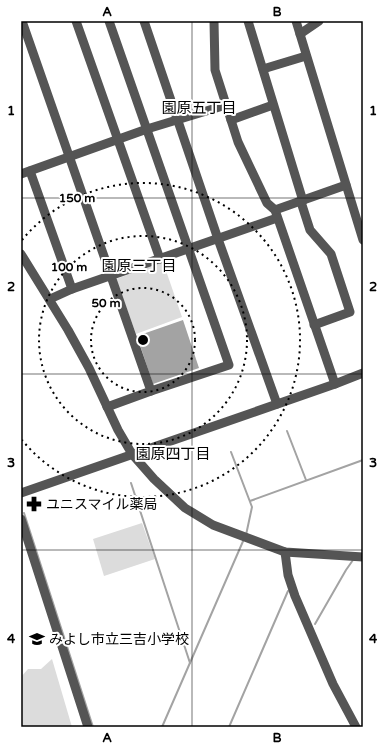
<svg xmlns="http://www.w3.org/2000/svg" width="384" height="748" viewBox="0 0 384 748" font-family="'Varela Round','Noto Sans JP',sans-serif">
	<style>
		.green { fill: #dcdcdc }
		.water { fill: #a3a3a3 }
		.lines { fill: none; stroke-linecap: round; stroke-linejoin: round }
		.stream { stroke: #a3a3a3; stroke-width: 2 }
		.minor { stroke: #555; stroke-width: 9 }
		.grid { fill: none; stroke: #000; stroke-width: 1; stroke-opacity: 0.55 }
		.ring { fill: none; stroke: #000; stroke-width: 2; stroke-dasharray: 2 4 }
		.labels { text-anchor: middle; stroke-width: 4; stroke-linejoin: round; paint-order: stroke }
		.poi-label { font-size: 14px; fill: #000; stroke: #fff; text-anchor: start }
		.neighbourhood-label { font-size: 15px; fill: #000; stroke: #fff }
		.centre { fill: #000; stroke: #fff; stroke-width: 2 }
		.ring-label { font-size: 12px; text-anchor: middle; font-weight: bold; fill: #000; stroke: #fff; stroke-width: 4; stroke-linejoin: round; paint-order: stroke }
		.neatline { fill: none; stroke: #000; stroke-width: 1.5 }
		.grid-label { font-size: 13px; text-anchor: middle; font-weight: bold; fill: #000 }
	</style>
	<rect width="100%" height="100%" fill="#fff"/>
	<g class="green">
		<polygon points="163,262 182,317 136,334 116,279"/>
		<polygon points="142,523 155,559 104,576 93,539"/>
		<polygon points="52,659 72,727 21,727 21,677 28,669 41,669"/>
	</g>
	<polygon class="water" points="183,320 199,368 153,384 137,336"/>
	<g class="lines">
		<g class="stream">
			<polyline points="287,431 306,480"/>
			<polyline points="231,452 252,507 246,535"/>
			<polyline points="131,483 190,663"/>
			<polyline points="250,501 363,460"/>
			<polyline points="24,513 93,727"/>
			<polyline points="315,624 346,570 353,560"/>
			<polyline points="162,727 244,539"/>
			<polyline points="229,727 288,591"/>
		</g>
		<g class="minor">
			<polyline points="76,21 160,259"/>
			<polyline points="109,21 229,365 151,391"/>
			<polyline points="144,21 218,239 277,404"/>
			<polyline points="214,21 215,70 238,142 267,203 275,210 335,384"/>
			<polyline points="248,21 303,201"/>
			<polyline points="296,21 363,240"/>
			<polyline points="23,24 151,391 107,407"/>
			<polyline points="300,34 319,21"/>
			<polyline points="263,69 306,56"/>
			<polyline points="231,120 273,105"/>
			<polyline points="30,171 72,289"/>
			<polyline points="21,174 147,129 226,105"/>
			<polyline points="301,202 310,230 331,254 350,312 314,325"/>
			<polyline points="275,210 346,185"/>
			<polyline points="21,254 68,330 89,368 118,430 132,454 154,479 185,508 213,525 285,552 363,557"/>
			<polyline points="50,299 72,289 277,218"/>
			<polyline points="21,493 335,384 363,373"/>
			<polyline points="21,519 88,727"/>
			<polyline points="285,552 288,575 295,596 333,684 356,727"/>
		</g>
	</g>
	<path class="grid" d="M192 21V727M21 198H363M21 374H363M21 550H363"/>
	<g class="ring">
		<circle cx="143" cy="340" r="52"/>
		<circle cx="143" cy="340" r="104"/>
		<path d="M22 240A157 157 0 1 1 22 440"/>
	</g>
	<defs>
		<g id="pharmacy-bare" transform="scale(1.2)"><path d="M-2-6h4v4h4v4h-4v4h-4v-4h-4v-4h4Z" fill="#000" stroke="#fff" stroke-width="2.5" paint-order="stroke"/></g>
		<g id="school-bare" transform="scale(1.2)"><path d="M0-5L7-2L0 1L-7-2ZM-4 1L0 2.5L4 1V4Q0 6-4 4Z" fill="#000" stroke="#fff" stroke-width="2.5" paint-order="stroke"/></g>
	</defs>
	<g fill-rule="evenodd">
		<use href="#pharmacy-bare" x="34" y="504"/>
		<use href="#school-bare" x="37" y="639"/>
	</g>
	<g class="labels">
		<g class="poi-label">
			<text x="46" y="509">ユニスマイル薬局</text>
			<text x="49" y="644">みよし市立三吉小学校</text>
		</g>
		<g class="neighbourhood-label">
			<text x="199" y="113">園原五丁目</text>
			<text x="139" y="271">園原三丁目</text>
			<text x="173" y="459">園原四丁目</text>
		</g>
	</g>
	<circle cx="143" cy="340" r="6" class="centre"/>
	<g class="ring-label">
		<text x="77" y="202">150 m</text>
		<text x="69" y="271">100 m</text>
		<text x="106" y="307">50 m</text>
	</g>
	<rect width="384" height="748" fill="none" stroke="#ffffff" stroke-width="44"/>
	<rect x="22" y="22" width="340" height="704" class="neatline"/>
	<g class="grid-label">
		<text x="107" y="16">A</text>
		<text x="277" y="16">B</text>
		<text x="11" y="115">1</text>
		<text x="373" y="115">1</text>
		<text x="11" y="291">2</text>
		<text x="373" y="291">2</text>
		<text x="11" y="467">3</text>
		<text x="373" y="467">3</text>
		<text x="11" y="643">4</text>
		<text x="373" y="643">4</text>
		<text x="107" y="742">A</text>
		<text x="277" y="742">B</text>
	</g>
</svg>
